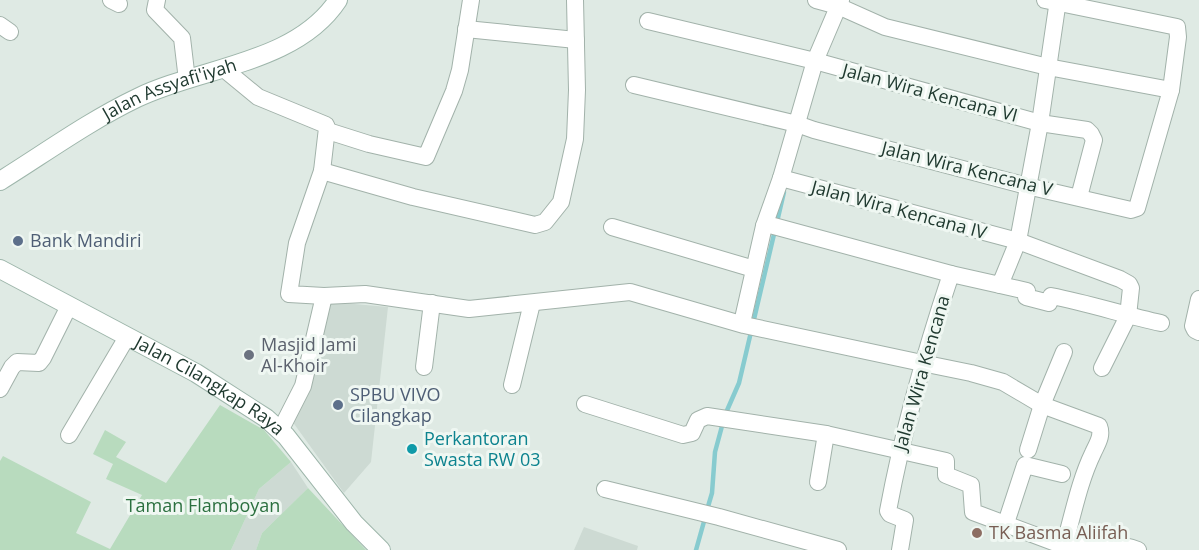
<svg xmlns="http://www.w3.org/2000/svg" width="1199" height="550" viewBox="0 0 1199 550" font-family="'Open Sans',sans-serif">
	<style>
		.built { fill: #cddad3 }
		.green { fill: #b8dbbe }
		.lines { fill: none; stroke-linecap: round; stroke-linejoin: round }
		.stream { stroke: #87cbcf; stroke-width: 4.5 }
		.street-casing { stroke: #a2b2aa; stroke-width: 18 }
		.secondary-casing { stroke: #9eb6ab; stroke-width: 20 }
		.street { stroke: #fff; stroke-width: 16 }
		.secondary { stroke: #fff; stroke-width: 18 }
		.service-dot { fill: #5c6f8a; stroke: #eff7f2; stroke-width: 2 }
		.worship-dot { fill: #6b7280; stroke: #eff7f2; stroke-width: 2 }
		.culture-dot { fill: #0f9aa8; stroke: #eff7f2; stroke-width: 2 }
		.education-dot { fill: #8d6e63; stroke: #eff7f2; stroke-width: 2 }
		.labels { text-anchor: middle; stroke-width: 6; stroke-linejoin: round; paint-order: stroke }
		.street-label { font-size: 18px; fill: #203a30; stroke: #eff7f2 }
		.service-label { font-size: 18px; fill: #4e5e75; stroke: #eff7f2; text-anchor: start }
		.worship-label { font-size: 18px; fill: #5b616d; stroke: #eff7f2; text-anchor: start }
		.culture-label { font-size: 18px; fill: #0d838f; stroke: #eff7f2; text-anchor: start }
		.park-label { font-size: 18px; fill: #2b703f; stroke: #eff7f2 }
		.education-label { font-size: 18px; fill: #785e54; stroke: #eff7f2; text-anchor: start }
	</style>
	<rect width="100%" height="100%" fill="#dfeae4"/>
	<g class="built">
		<polygon points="332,302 388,307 371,462 344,493 292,421 305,389"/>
		<polygon points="291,462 308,488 262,533 256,550 231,550 259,489"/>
		<polygon points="584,527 638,546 637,550 574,550"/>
	</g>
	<g class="green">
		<polygon points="220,405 264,430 291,462 259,489 231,550 0,550 0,461 3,456 91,502 76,533 110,549 142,495 106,479 113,464 93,454 105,430 126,442 116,457 166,483"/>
		<polygon points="308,488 366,550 256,550 262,533"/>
	</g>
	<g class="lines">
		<g class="stream">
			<polyline points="777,222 784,192"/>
			<polyline points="707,510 712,493 715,452 725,415 739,383 775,230"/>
			<polyline points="696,550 705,518"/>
		</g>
		<g class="street-casing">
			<g id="street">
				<polyline points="111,0 119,4"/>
				<polyline points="157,0 155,10 182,38 187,80"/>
				<polyline points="1045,0 1177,27 1178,37 1171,90"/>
				<polyline points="648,21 815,61 1040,123 1087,130 1091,134 1094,140 1079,197"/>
				<polyline points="0,25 10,32"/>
				<polyline points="466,29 576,40"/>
				<path d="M224 69 258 97 326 125 327 128 322 171 297 243 289 294 324 296 365 294 469 309 630 292 744 325 922 363 971 373 1003 382 1042 405 1099 426C1103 436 1097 444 1093 453 1079 482 1073 515 1064 546"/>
				<polyline points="634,85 797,124 814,130 1027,186 1131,210 1137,208 1171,90 1048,67 885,27 838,6 816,0"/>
				<polyline points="328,131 369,144 426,157 454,91 460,70 471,0"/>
				<polyline points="322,171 413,197 535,225 545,222 561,202 575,139 577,90 575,0"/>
				<polyline points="781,178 1018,241 1120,279 1129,284 1131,288 1128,316 1102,368"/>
				<polyline points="764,226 770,225 951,274"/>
				<polyline points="612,227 754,269"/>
				<path d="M1000 285 1027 291 1026 297 1049 303 1051 296C1088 303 1124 315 1161 323"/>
				<polyline points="1199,299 1193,326 1195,330 1199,332"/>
				<polyline points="742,323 764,226 781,178 815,61 841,0"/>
				<polyline points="424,367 432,303"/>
				<polyline points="512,385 532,303"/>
				<polyline points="0,389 12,367 17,362 39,363 43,358 69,306"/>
				<polyline points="585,404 683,435 692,433 698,420 707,416 826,434 946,461 946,475 971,485 973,512 1064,546 1063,550"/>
				<polyline points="280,431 303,386 324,296"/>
				<polyline points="69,435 127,337"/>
				<polyline points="1028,450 1042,405 1064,352"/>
				<polyline points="818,482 826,434"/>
				<polyline points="605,489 719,517 838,550"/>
				<polyline points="1006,523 1025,465 1062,474"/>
				<path d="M900 550 905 520 890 514 888 511C903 430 925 352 951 274L1000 285 1018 241 1040 123 1058 0"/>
				<path d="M1063 550C1088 544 1113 540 1138 550"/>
			</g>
		</g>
		<g class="secondary-casing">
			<g id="secondary">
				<path id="s1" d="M0 181C45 153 89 121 137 98 200 67 296 64 338 0"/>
				<path id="s2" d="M0 269 196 373 266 418 286 436 354 523 381 550"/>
			</g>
		</g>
		<use href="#street" class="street"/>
		<use href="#secondary" class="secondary"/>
	</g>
	<g class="service-dot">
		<circle cx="18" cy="241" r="6"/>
		<circle cx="338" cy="405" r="6"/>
	</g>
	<circle class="worship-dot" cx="249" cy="355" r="6"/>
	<circle class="culture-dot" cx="412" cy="449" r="6"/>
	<circle class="education-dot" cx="977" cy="533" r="6"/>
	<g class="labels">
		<g class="street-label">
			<text dy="6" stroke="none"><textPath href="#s1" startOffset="194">Jalan Assyafi'iyah</textPath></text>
			<text transform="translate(930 93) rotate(15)" y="6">Jalan Wira Kencana VI</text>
			<text transform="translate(967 169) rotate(14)" y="6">Jalan Wira Kencana V</text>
			<text transform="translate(899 210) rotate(15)" y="6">Jalan Wira Kencana IV</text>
			<text transform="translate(922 373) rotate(-74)" y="6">Jalan Wira Kencana</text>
			<text dy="6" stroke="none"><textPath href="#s2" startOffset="240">Jalan Cilangkap Raya</textPath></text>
		</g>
		<g class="service-label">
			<text x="30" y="247">Bank Mandiri</text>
			<text x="350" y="401">SPBU VIVO<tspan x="350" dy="21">Cilangkap</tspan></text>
		</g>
		<g class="worship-label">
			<text x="261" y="351">Masjid Jami<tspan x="261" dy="21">Al-Khoir</tspan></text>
		</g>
		<g class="culture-label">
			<text x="424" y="445">Perkantoran<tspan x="424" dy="21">Swasta RW 03</tspan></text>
		</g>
		<g class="park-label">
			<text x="203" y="512">Taman Flamboyan</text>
		</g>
		<g class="education-label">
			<text x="989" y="539">TK Basma Aliifah</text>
		</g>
	</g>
</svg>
